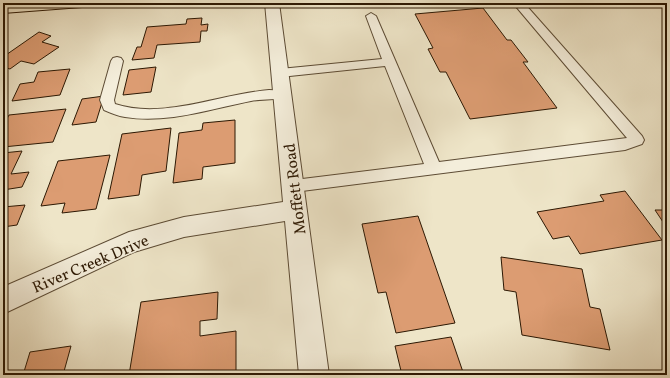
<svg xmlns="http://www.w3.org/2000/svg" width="670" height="378" viewBox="0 0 670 378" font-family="Vollkorn,serif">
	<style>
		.building { fill: #dc9c72; stroke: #2c1803 }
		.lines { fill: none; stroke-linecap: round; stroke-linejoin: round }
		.service-casing { stroke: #5c4b34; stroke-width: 2 }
		.minor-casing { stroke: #5c4b34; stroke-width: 2 }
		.primary-casing { stroke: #2c1803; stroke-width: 2 }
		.service { fill: #f4eedb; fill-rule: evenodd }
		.minor { fill: #f4eedb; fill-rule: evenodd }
		.primary { fill: #eee5c8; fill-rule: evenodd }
		.labels { text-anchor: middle; stroke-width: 3; stroke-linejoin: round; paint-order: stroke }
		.street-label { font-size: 16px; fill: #2c1803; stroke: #f4eedb }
	</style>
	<rect width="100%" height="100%" fill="#eee5c8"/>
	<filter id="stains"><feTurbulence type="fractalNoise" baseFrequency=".005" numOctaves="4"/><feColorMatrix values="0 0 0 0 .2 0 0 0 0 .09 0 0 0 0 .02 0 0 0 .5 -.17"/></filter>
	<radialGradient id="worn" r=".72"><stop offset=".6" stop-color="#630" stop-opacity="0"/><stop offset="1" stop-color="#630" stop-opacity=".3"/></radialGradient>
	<g class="building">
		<polygon points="483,8 507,40 511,40 528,62 523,62 557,108 470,119 446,72 440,72 428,49 433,48 415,14"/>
		<polygon points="202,18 201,25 208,24 207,31 201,31 200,42 157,45 154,58 132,60 137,47 141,47 147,27 186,24 187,19"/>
		<polygon points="39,32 51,36 42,42 59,47 34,64 21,61 10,69 3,67 3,57"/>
		<polygon points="156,67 151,92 123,95 129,70"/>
		<polygon points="70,69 60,95 12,101 20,84 34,82 38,72"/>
		<polygon points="104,96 96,122 72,125 82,99"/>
		<polygon points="66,109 53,142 3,147 3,126 9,115"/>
		<polygon points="235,120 235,163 203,167 202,179 173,183 179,133 202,130 203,123"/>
		<polygon points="171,128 166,171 142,175 139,195 108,199 122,134"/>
		<polygon points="22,151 11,174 29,172 22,187 3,190 3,153"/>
		<polygon points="110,155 96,209 62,213 65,203 41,206 58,161"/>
		<polygon points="625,191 662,240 580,254 569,236 553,239 537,212 604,201 600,195"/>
		<polygon points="25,205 17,225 3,227 3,207"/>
		<polygon points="655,210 667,210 667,228"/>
		<polygon points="418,216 455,323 396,333 386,292 378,293 362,224"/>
		<polygon points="501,257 582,269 590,307 600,309 610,350 522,335 516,292 504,290"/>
		<polygon points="218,292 217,319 200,321 200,336 236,331 236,372 213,375 129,375 141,302"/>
		<polygon points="451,337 464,375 402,375 395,346"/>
		<polygon points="71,346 63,375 23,375 30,352"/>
		<polygon points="95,371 94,375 64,375"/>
	</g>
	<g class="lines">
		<g class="service-casing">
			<g id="service">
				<polygon points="513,3 524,3 642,136 644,140 642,144 625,150 294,192 288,191 286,186 288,181 294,180 424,164 385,66 280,77 276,76 274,73 276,70 280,69 382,59 366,16 371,13 376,16 439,162 627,138"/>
				<path d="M117 57 121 58 123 61 114 100 115 104C163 120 220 94 269 90L288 91 290 94 288 97C276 100 263 99 251 101 210 109 167 124 125 117 118 116 111 113 104 110L100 100 111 61 113 58Z"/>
			</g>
		</g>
		<g class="minor-casing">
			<polygon id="minor" points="265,3 279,3 329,375 299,375 285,221 184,237 134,252 3,314 3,287 129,232 184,217 283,202"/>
		</g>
		<g class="primary-casing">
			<polygon id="primary" points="25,3 89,3 87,6 82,7 3,13 3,5"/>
		</g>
		<use href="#service" class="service"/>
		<use href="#minor" class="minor"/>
		<use href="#primary" class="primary"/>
	</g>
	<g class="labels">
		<g class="street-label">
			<text transform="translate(294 189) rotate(-97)" y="6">Moffett Road</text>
			<text transform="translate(90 263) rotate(-23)" y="6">River Creek Drive</text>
		</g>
	</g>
	<rect width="670" height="378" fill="none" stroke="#eee5c8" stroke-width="16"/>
	<rect x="4" y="4" width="662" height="370" fill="none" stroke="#2c1803" stroke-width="2"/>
	<rect x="8" y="8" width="654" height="362" fill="none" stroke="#2c1803"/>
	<rect width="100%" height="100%" filter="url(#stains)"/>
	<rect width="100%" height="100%" fill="url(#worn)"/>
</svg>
